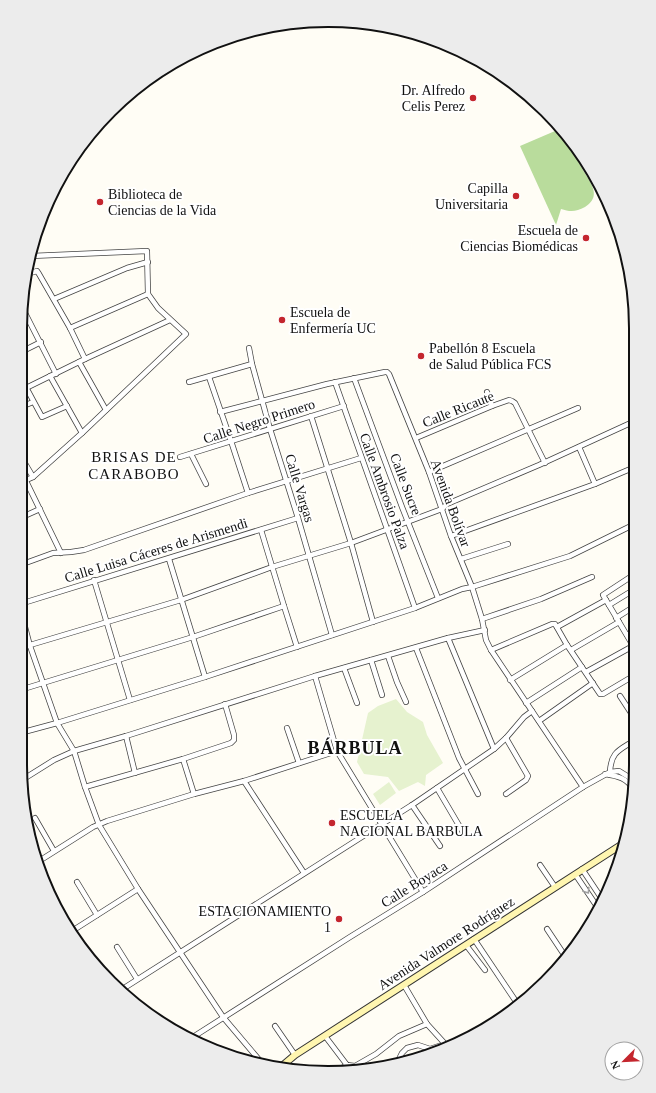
<svg xmlns="http://www.w3.org/2000/svg" width="656" height="1093" viewBox="0 0 656 1093" font-family="Georgia,serif">
	<style>
		.forest { fill: #b9dc9c }
		.pitch { fill: #e6f2cf }
		.lines { fill: none; stroke-linecap: round; stroke-linejoin: round }
		.street-casing { stroke: #444; stroke-width: 6 }
		.secondary-casing { stroke: #333; stroke-width: 8 }
		.street { stroke: #fff; stroke-width: 4.5 }
		.secondary { stroke: #fff6b0; stroke-width: 6 }
		.oneway { stroke: #a0a0a0 }
		.poi-dot { fill: #c4262e; stroke: #fff; stroke-width: 1.5 }
		.labels { text-anchor: middle; stroke-width: 4; stroke-linejoin: round; paint-order: stroke }
		.poi-label { font-size: 14px; fill: #111; stroke: #fff; text-anchor: end }
		.street-label { font-size: 14px; fill: #111; stroke: #fff }
		.neighbourhood-label { font-size: 15px; letter-spacing: 1px; fill: #111; stroke: #fff }
		.district-label { font-size: 18px; font-weight: bold; letter-spacing: 1px; fill: #111; stroke: #fff }
		.rim { fill: none; stroke: #111; stroke-width: 2 }
	</style>
	<rect width="100%" height="100%" fill="#fffdf5"/>
	<path class="forest" d="M562 128 577 149C572 169 611 191 585 207 576 212 570 212 561 209L556 225 520 146Z"/>
	<g class="pitch">
		<polygon points="396,699 407,712 423,722 427,735 443,763 426,775 425,786 418,782 399,791 388,777 364,774 357,762 368,713 378,706"/>
		<polygon points="389,782 396,793 380,805 373,794"/>
	</g>
	<g class="lines">
		<g class="street-casing">
			<g id="street">
				<polyline points="27,274 37,271 39,274 70,328 85,359"/>
				<polyline points="54,299 127,268 148,262"/>
				<polyline points="21,305 56,374"/>
				<polyline points="70,328 148,294"/>
				<polyline points="249,348 252,364 270,429 298,518 332,635"/>
				<polyline points="21,352 41,342"/>
				<polyline points="79,362 106,410"/>
				<polyline points="50,376 82,433"/>
				<polyline points="209,377 231,441 248,493"/>
				<polyline points="21,378 42,417 67,406"/>
				<polyline points="354,378 402,507 438,598"/>
				<polyline points="189,382 252,364"/>
				<polyline points="335,382 415,608"/>
				<polyline points="26,388 85,359 170,320"/>
				<polyline points="487,392 492,406"/>
				<polyline points="21,407 33,402"/>
				<polyline points="220,412 327,384 385,372 387,372 389,374 429,472 451,536 472,587 482,619 486,640 491,650 583,787"/>
				<polyline points="311,416 351,543 373,622"/>
				<polyline points="416,438 492,406 509,400 512,401 515,403 545,463"/>
				<polyline points="579,447 595,484"/>
				<polyline points="191,454 206,484"/>
				<polyline points="20,455 33,477 82,433 186,334 158,308 148,294 147,251 31,256"/>
				<polyline points="180,457 344,406"/>
				<polyline points="429,472 578,408"/>
				<polyline points="26,481 61,553"/>
				<polyline points="20,483 33,477"/>
				<polyline points="20,518 40,509"/>
				<polyline points="261,530 284,606 297,647"/>
				<polyline points="451,536 595,484 635,467"/>
				<polyline points="169,559 205,677"/>
				<polyline points="461,559 508,544"/>
				<polyline points="20,565 53,553 71,552 84,550 248,493 361,458"/>
				<polyline points="635,574 603,595 635,649"/>
				<polyline points="94,580 130,700"/>
				<polyline points="20,604 298,518"/>
				<polyline points="609,605 635,589"/>
				<polyline points="20,608 30,646 57,723 74,751 85,787 99,825 138,889 223,1017 261,1062"/>
				<polyline points="616,618 635,606"/>
				<polyline points="482,619 541,599 592,577"/>
				<polyline points="557,627 606,600"/>
				<polyline points="627,635 635,631"/>
				<polyline points="448,638 494,749"/>
				<polyline points="20,648 181,600 272,567 351,543 442,509 447,504 539,465 635,421"/>
				<polyline points="416,648 459,758 478,794"/>
				<polyline points="491,650 552,624 555,624 567,645 600,694 603,694 635,675"/>
				<polyline points="571,650 619,622"/>
				<polyline points="388,656 397,682 406,702"/>
				<polyline points="371,660 382,695"/>
				<polyline points="344,668 357,703"/>
				<polyline points="586,672 633,646"/>
				<polyline points="315,676 337,751 423,892"/>
				<polyline points="510,680 567,645"/>
				<polyline points="20,690 193,637 284,606"/>
				<polyline points="620,696 635,719"/>
				<polyline points="526,703 582,667"/>
				<polyline points="539,721 593,683"/>
				<polyline points="287,728 299,763"/>
				<polyline points="20,733 57,723 205,677 415,608 462,589 472,587 570,556 635,524"/>
				<polyline points="126,736 135,773"/>
				<polyline points="506,738 528,776 526,780 506,794"/>
				<polyline points="183,759 194,794"/>
				<polyline points="610,772 619,771 632,779 635,783"/>
				<path d="M605 774C618 776 627 778 634 790"/>
				<polyline points="22,780 54,760 74,751 126,736 315,676 448,638 485,630"/>
				<polyline points="244,781 304,873"/>
				<polyline points="85,787 183,759 231,743 234,740 234,735 225,704"/>
				<polyline points="437,788 464,834"/>
				<polyline points="412,805 440,846"/>
				<polyline points="35,818 54,851"/>
				<polyline points="36,863 93,827 107,821 194,794 244,781 337,751"/>
				<polyline points="540,865 555,887"/>
				<polyline points="582,869 602,899"/>
				<polyline points="575,874 598,908"/>
				<polyline points="77,882 97,915"/>
				<polyline points="547,929 565,956"/>
				<polyline points="72,931 138,889"/>
				<polyline points="474,939 519,1006"/>
				<polyline points="466,945 485,970"/>
				<polyline points="117,947 137,979"/>
				<polyline points="404,985 427,1024 447,1046"/>
				<polyline points="121,990 412,805 494,749 506,738 524,717 532,711"/>
				<polyline points="275,1026 295,1055"/>
				<polyline points="325,1036 347,1065 355,1066 376,1054 399,1036 427,1024"/>
				<path d="M193 1037 350 937 423 892 583 787 610 772C611 751 620 750 635 740"/>
				<polyline points="398,1061 402,1053 407,1048 418,1045 430,1049 445,1044"/>
				<polyline points="335,1072 347,1065"/>
			</g>
		</g>
		<g class="secondary-casing">
			<polyline id="secondary" points="282,1066 295,1055 624,843"/>
		</g>
		<use href="#street" class="street"/>
		<use href="#secondary" class="secondary"/>
	</g>
	<defs><path id="oneway-chevron" d="M-2-3.5L2.5 0L-2 3.5" fill="none" stroke-width="1.6" stroke-linecap="round" stroke-linejoin="round"/></defs>
	<use class="oneway" href="#oneway-chevron" transform="translate(587 891) rotate(56)"/>
	<g class="poi-dot">
		<circle cx="473" cy="98" r="4"/>
		<circle cx="516" cy="196" r="4"/>
		<circle cx="100" cy="202" r="4"/>
		<circle cx="586" cy="238" r="4"/>
		<circle cx="282" cy="320" r="4"/>
		<circle cx="421" cy="356" r="4"/>
		<circle cx="332" cy="823" r="4"/>
		<circle cx="339" cy="919" r="4"/>
	</g>
	<g class="labels">
		<g class="poi-label">
			<text x="465" y="95">Dr. Alfredo<tspan x="465" dy="16">Celis Perez</tspan></text>
			<text x="508" y="193">Capilla<tspan x="508" dy="16">Universitaria</tspan></text>
			<text x="108" y="199" text-anchor="start">Biblioteca de<tspan x="108" dy="16">Ciencias de la Vida</tspan></text>
			<text x="578" y="235">Escuela de<tspan x="578" dy="16">Ciencias Biomédicas</tspan></text>
			<text x="290" y="317" text-anchor="start">Escuela de<tspan x="290" dy="16">Enfermería UC</tspan></text>
			<text x="429" y="353" text-anchor="start">Pabellón 8 Escuela<tspan x="429" dy="16">de Salud Pública FCS</tspan></text>
			<text x="340" y="820" text-anchor="start">ESCUELA<tspan x="340" dy="16">NACIONAL BARBULA</tspan></text>
			<text x="331" y="916">ESTACIONAMIENTO<tspan x="331" dy="16">1</tspan></text>
		</g>
		<g class="street-label">
			<text transform="translate(458 409) rotate(-22)" y="5">Calle Ricaute</text>
			<text transform="translate(259 421) rotate(-18)" y="5">Calle Negro Primero</text>
			<text transform="translate(406 484) rotate(69)" y="5">Calle Sucre</text>
			<text transform="translate(300 488) rotate(73)" y="5">Calle Vargas</text>
			<text transform="translate(385 491) rotate(70)" y="5">Calle Ambrosio Palza</text>
			<text transform="translate(451 503) rotate(70)" y="5">Avenida Bolívar</text>
			<text transform="translate(156 550) rotate(-17)" y="5">Calle Luisa Cáceres de Arismendi</text>
			<text transform="translate(414 884) rotate(-32)" y="5">Calle Boyaca</text>
			<text transform="translate(446 943) rotate(-33)" y="5">Avenida Valmore Rodríguez</text>
		</g>
		<g class="neighbourhood-label">
			<text x="134" y="462">BRISAS DE<tspan x="134" dy="17">CARABOBO</tspan></text>
		</g>
		<g class="district-label">
			<text x="355" y="754">BÁRBULA</text>
		</g>
	</g>
	<path d="M0 0H656V1093H0ZM328 27H328A301 301 0 0 1 629 328V765A301 301 0 0 1 328 1066H328A301 301 0 0 1 27 765V328A301 301 0 0 1 328 27Z" fill="#ececec" fill-rule="evenodd"/>
	<path class="rim" d="M328 27H328A301 301 0 0 1 629 328V765A301 301 0 0 1 328 1066H328A301 301 0 0 1 27 765V328A301 301 0 0 1 328 27Z"/>
	<g transform="translate(624 1061) rotate(246)"><circle r="19" fill="#ffffff" stroke="#a0a0a0"/>
	<path d="M0-3L7 15L0 10L-7 15Z" fill="#c4262e"/>
	<text y="-6" font-size="11" font-weight="bold" text-anchor="middle" fill="#111111">N</text>
	</g>
</svg>
